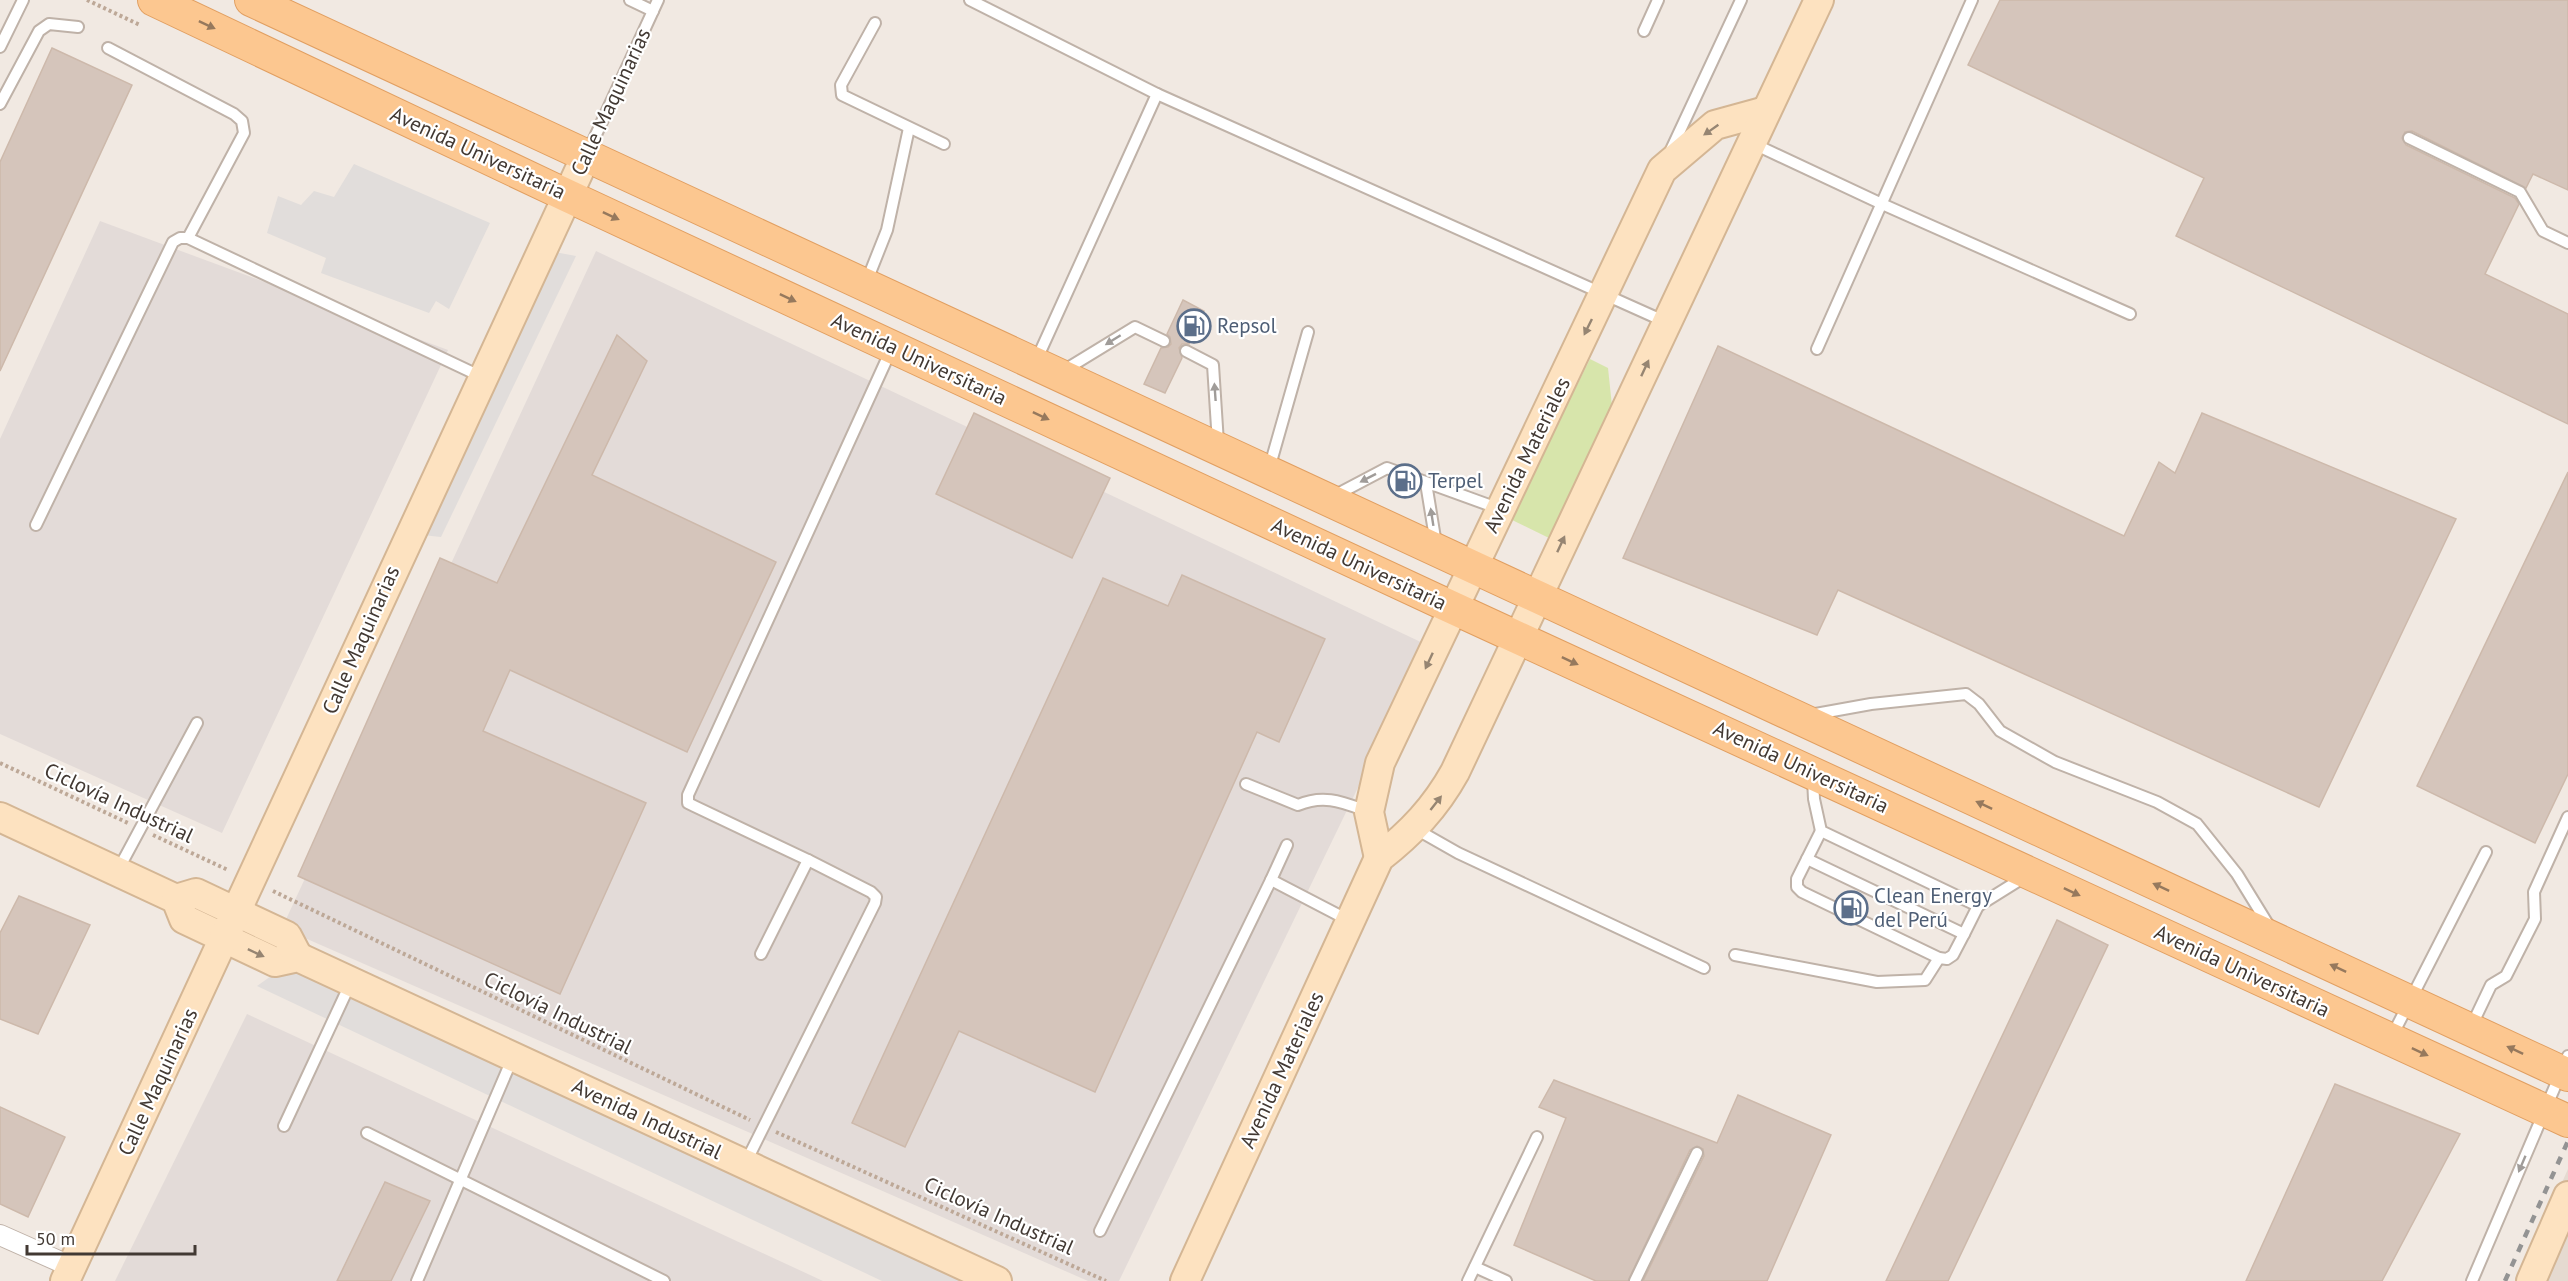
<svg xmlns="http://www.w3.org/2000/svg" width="2568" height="1281" viewBox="0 0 2568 1281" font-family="'PT Sans',sans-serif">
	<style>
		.residential { fill: #e5dad0 }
		.industrial { fill: #e3dbd8 }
		.green { fill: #d7e5ab }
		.parking { fill: #e1dddb }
		.building { fill: #d5c5bb; stroke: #cdb9ab; stroke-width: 1.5 }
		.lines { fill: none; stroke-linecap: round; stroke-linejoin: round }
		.lane-casing { stroke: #bfb2a8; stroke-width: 14 }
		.street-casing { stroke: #bfb2a8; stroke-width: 22 }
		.secondary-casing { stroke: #d4b694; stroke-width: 32 }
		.primary-casing { stroke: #e19f61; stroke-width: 34 }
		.path { stroke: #bda897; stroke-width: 4; stroke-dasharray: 3 3; stroke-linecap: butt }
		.lane { stroke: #fff; stroke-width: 10 }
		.street { stroke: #fff; stroke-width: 20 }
		.secondary { stroke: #fde2c0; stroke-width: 28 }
		.primary { stroke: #fcc790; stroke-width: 32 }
		.rail { stroke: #939393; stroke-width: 4.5; stroke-dasharray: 8 8; stroke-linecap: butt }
		.oneway { fill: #96795d }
		.oneway2 { fill: #968572 }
		.oneway3 { fill: #a09c99 }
		.labels { text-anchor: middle; stroke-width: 4.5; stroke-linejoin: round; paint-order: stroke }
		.street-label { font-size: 21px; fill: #423933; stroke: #fff }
		.service-label { font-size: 21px; fill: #4e5e75; stroke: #fff; text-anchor: start }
	</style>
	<rect width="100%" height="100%" fill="#f1e9e2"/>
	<polygon class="residential" points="2568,1169 2568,1281 2518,1281"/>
	<g class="industrial">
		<polygon points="100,221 448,350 222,833 0,734 0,439"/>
		<polygon points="596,251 1427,645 1119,1281 1088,1281 282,928"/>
		<polygon points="247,1014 823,1281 115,1281"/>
	</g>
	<polygon class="green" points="1590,359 1608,368 1612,406 1549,538 1510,519"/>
	<g class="parking">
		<polygon points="354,164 490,223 449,309 436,301 429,313 321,273 326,258 267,233 278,196 301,205 314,191 334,197"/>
		<polygon points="544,250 576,256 441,537 413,534"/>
		<polygon points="298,957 997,1281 882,1281 257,986"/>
	</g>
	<g class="building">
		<polygon points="2000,0 2568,0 2568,190 2533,174 2526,188 2412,131 2405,132 2402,138 2406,145 2515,198 2519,204 2485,274 2568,314 2568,424 2176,236 2204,178 1968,65"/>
		<polygon points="52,48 132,85 0,371 0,162"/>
		<polygon points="1183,300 1204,311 1189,344 1182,344 1179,348 1182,358 1165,393 1144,384 1161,348 1168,347 1171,344 1170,337 1167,334"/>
		<polygon points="617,335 647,361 592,475 776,562 687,752 510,670 483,731 646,803 560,994 298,876 440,558 497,583"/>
		<polygon points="1718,346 2124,536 2159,462 2175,473 2202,413 2456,519 2319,807 1838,590 1817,635 1623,558"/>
		<polygon points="974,413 1110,478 1072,558 936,494"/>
		<polygon points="2568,472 2568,774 2535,843 2417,786"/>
		<polygon points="1182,575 1325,639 1279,742 1257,732 1095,1092 959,1031 905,1147 852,1123 1103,578 1168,606"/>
		<polygon points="19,896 90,925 38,1034 0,1019 0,933"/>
		<polygon points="2057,920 2108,945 1948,1281 1886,1281"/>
		<polygon points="1554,1080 1717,1143 1738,1095 1831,1135 1767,1281 1643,1281 1704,1156 1703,1149 1697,1146 1690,1150 1628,1281 1596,1281 1514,1245 1566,1118 1539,1107"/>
		<polygon points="2335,1084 2460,1134 2382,1281 2246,1281"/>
		<polygon points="0,1107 65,1137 28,1217 0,1204"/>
		<polygon points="385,1182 430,1201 391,1281 337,1281"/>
	</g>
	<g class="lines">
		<g class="lane-casing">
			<g id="lane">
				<polyline points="630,0 653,11"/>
				<polyline points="970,0 1157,94 1666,322"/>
				<polyline points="875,23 841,85 842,95 944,144"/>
				<polyline points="1644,31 1658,0"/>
				<polyline points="0,47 23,0"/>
				<polyline points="108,48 234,114 242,121 244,133 188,238"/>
				<polyline points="0,104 39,31 49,24 78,27"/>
				<polyline points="2409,138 2520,192 2543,231 2568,243"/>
				<polyline points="1754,144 1882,204 2130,314"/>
				<polyline points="588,152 658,0"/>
				<polyline points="1670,152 1741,0"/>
				<polyline points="866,283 887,230 909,128"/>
				<polyline points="1817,349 1972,0"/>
				<polyline points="1186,351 1213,365 1218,443"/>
				<polyline points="1036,361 1157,94"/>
				<polyline points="1063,371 1135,327 1164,341"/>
				<polyline points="1269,469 1308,332"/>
				<polyline points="1426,483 1436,544"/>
				<polyline points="1332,497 1387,468 1500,509"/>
				<polyline points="36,525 173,242 180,238 188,238 482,377"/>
				<polyline points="1810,715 1871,704 1966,694 1979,704 2000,731 2055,762 2157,802 2197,824 2237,874 2269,926"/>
				<polyline points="1813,779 1814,799 1821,831 1978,906 2026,876"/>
				<path d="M1246 784 1298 805C1324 794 1342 802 1367 811"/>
				<polyline points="1414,828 1458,853 1704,968"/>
				<polyline points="1821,831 1807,859 1964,934 1978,906"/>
				<polyline points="1807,859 1797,879 1797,887 1802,892 1939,958 1947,959 1953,955 1964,934"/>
				<polyline points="117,872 197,723"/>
				<polyline points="1271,880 1287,845"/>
				<polyline points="761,954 808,860"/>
				<polyline points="1735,955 1877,982 1925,980 1939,958"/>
				<polyline points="2471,1027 2491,985 2506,976 2535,919 2534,892 2568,817"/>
				<polyline points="2392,1036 2486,852"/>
				<polyline points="284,1126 351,982"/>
				<polyline points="367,1133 664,1281"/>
				<polyline points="745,1164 875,903 876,897 871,892 808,860 694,806 688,803 688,795 891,350"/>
				<polyline points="1100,1231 1271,880 1350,921"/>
				<polyline points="1475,1267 1506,1281"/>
				<polyline points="417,1281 513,1057"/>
				<polyline points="1468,1281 1537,1137"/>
				<polyline points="1635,1281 1697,1153"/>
				<polyline points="2472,1281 2568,1056"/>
			</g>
		</g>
		<g class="street-casing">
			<polyline id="street" points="0,1235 72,1267"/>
		</g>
		<g class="secondary-casing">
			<g id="secondary">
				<polyline points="0,817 176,899 184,919 275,962 298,957 997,1281"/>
				<polyline points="1379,858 1369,812 1380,763 1662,170 1715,125 1766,111"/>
				<polyline points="176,899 196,893 287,936 298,957"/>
				<polyline points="65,1281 586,156"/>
				<path d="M1185 1281 1379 858C1411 833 1435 808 1455 772L1819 0"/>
				<polyline points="2531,1281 2568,1196"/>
			</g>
		</g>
		<g class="primary-casing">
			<g id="primary">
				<polyline points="154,0 568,196 1438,601 2568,1121"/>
				<polyline points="251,0 2568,1075"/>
			</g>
		</g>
		<g class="path">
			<polyline points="87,0 140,25"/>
			<polyline points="0,763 128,823"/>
			<polyline points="153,835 228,870"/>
			<polyline points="273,891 750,1120"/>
			<polyline points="776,1132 1106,1281"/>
		</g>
		<use href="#lane" class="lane"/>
		<use href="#street" class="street"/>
		<use href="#secondary" class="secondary"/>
		<use href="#primary" class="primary"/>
		<polyline class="rail" points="2505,1281 2568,1141"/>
	</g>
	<defs><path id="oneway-solid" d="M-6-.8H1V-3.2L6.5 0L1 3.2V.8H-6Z" transform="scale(1.5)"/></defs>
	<g class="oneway">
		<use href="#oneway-solid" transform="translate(207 25) rotate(25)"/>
		<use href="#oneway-solid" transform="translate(611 216) rotate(25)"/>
		<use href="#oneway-solid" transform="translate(788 298) rotate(25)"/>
		<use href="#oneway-solid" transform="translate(1041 416) rotate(25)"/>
		<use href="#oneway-solid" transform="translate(1570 661) rotate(25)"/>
		<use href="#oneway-solid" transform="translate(1984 805) rotate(-155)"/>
		<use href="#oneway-solid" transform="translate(2161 887) rotate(-155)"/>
		<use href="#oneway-solid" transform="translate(2072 892) rotate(25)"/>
		<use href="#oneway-solid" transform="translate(2338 968) rotate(-155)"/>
		<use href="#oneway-solid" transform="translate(2515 1050) rotate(-155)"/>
		<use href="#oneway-solid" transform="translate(2420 1052) rotate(25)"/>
	</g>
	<g class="oneway2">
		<use href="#oneway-solid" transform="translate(1711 130) rotate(145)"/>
		<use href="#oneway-solid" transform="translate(1588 327) rotate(116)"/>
		<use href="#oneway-solid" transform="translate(1645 368) rotate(-65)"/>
		<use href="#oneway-solid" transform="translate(1561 544) rotate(-65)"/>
		<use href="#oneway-solid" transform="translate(1429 661) rotate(115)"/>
		<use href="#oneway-solid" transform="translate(1436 803) rotate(-52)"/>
		<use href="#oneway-solid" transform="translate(256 953) rotate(25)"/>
	</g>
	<g class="oneway3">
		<use href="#oneway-solid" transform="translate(1113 340) rotate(148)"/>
		<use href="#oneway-solid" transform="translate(1215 392) rotate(-94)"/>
		<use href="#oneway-solid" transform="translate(1368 478) rotate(153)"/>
		<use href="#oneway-solid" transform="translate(1432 517) rotate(-99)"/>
		<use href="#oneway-solid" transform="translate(2522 1164) rotate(113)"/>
	</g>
	<defs>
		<g id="fuel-ring" transform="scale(1.725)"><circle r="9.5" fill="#fff" stroke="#5c6f8a" stroke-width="1.5"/><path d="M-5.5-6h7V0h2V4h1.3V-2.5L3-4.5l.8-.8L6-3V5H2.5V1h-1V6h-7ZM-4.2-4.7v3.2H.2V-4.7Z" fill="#5c6f8a"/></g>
	</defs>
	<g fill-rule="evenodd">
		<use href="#fuel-ring" x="1194" y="326"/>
		<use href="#fuel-ring" x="1405" y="481"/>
		<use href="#fuel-ring" x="1851" y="908"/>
	</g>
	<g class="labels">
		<g class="street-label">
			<text transform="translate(611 102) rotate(-65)" y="7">Calle Maquinarias</text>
			<text transform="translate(478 153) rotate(25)" y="7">Avenida Universitaria</text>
			<text transform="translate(919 359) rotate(25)" y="7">Avenida Universitaria</text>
			<text transform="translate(1527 455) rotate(-64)" y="7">Avenida Materiales</text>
			<text transform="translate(1359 564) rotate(25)" y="7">Avenida Universitaria</text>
			<text transform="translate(361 640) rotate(-66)" y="7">Calle Maquinarias</text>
			<text transform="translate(1801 767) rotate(25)" y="7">Avenida Universitaria</text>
			<text transform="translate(119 803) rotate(25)" y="7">Ciclovía Industrial</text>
			<text transform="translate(2242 971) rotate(25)" y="7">Avenida Universitaria</text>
			<text transform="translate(558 1013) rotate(26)" y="7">Ciclovía Industrial</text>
			<text transform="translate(1282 1070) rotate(-65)" y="7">Avenida Materiales</text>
			<text transform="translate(158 1082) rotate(-65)" y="7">Calle Maquinarias</text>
			<text transform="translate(647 1119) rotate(25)" y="7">Avenida Industrial</text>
			<text transform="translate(999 1216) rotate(24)" y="7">Ciclovía Industrial</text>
		</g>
		<g class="service-label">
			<text x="1217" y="333">Repsol</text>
			<text x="1428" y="488">Terpel</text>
			<text x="1874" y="903">Clean Energy<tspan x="1874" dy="24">del Perú</tspan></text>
		</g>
	</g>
	<path d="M27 1245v9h168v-9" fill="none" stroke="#423933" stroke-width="3"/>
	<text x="36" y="1245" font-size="18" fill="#423933" stroke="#ffffff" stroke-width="4.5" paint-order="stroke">50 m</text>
</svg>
